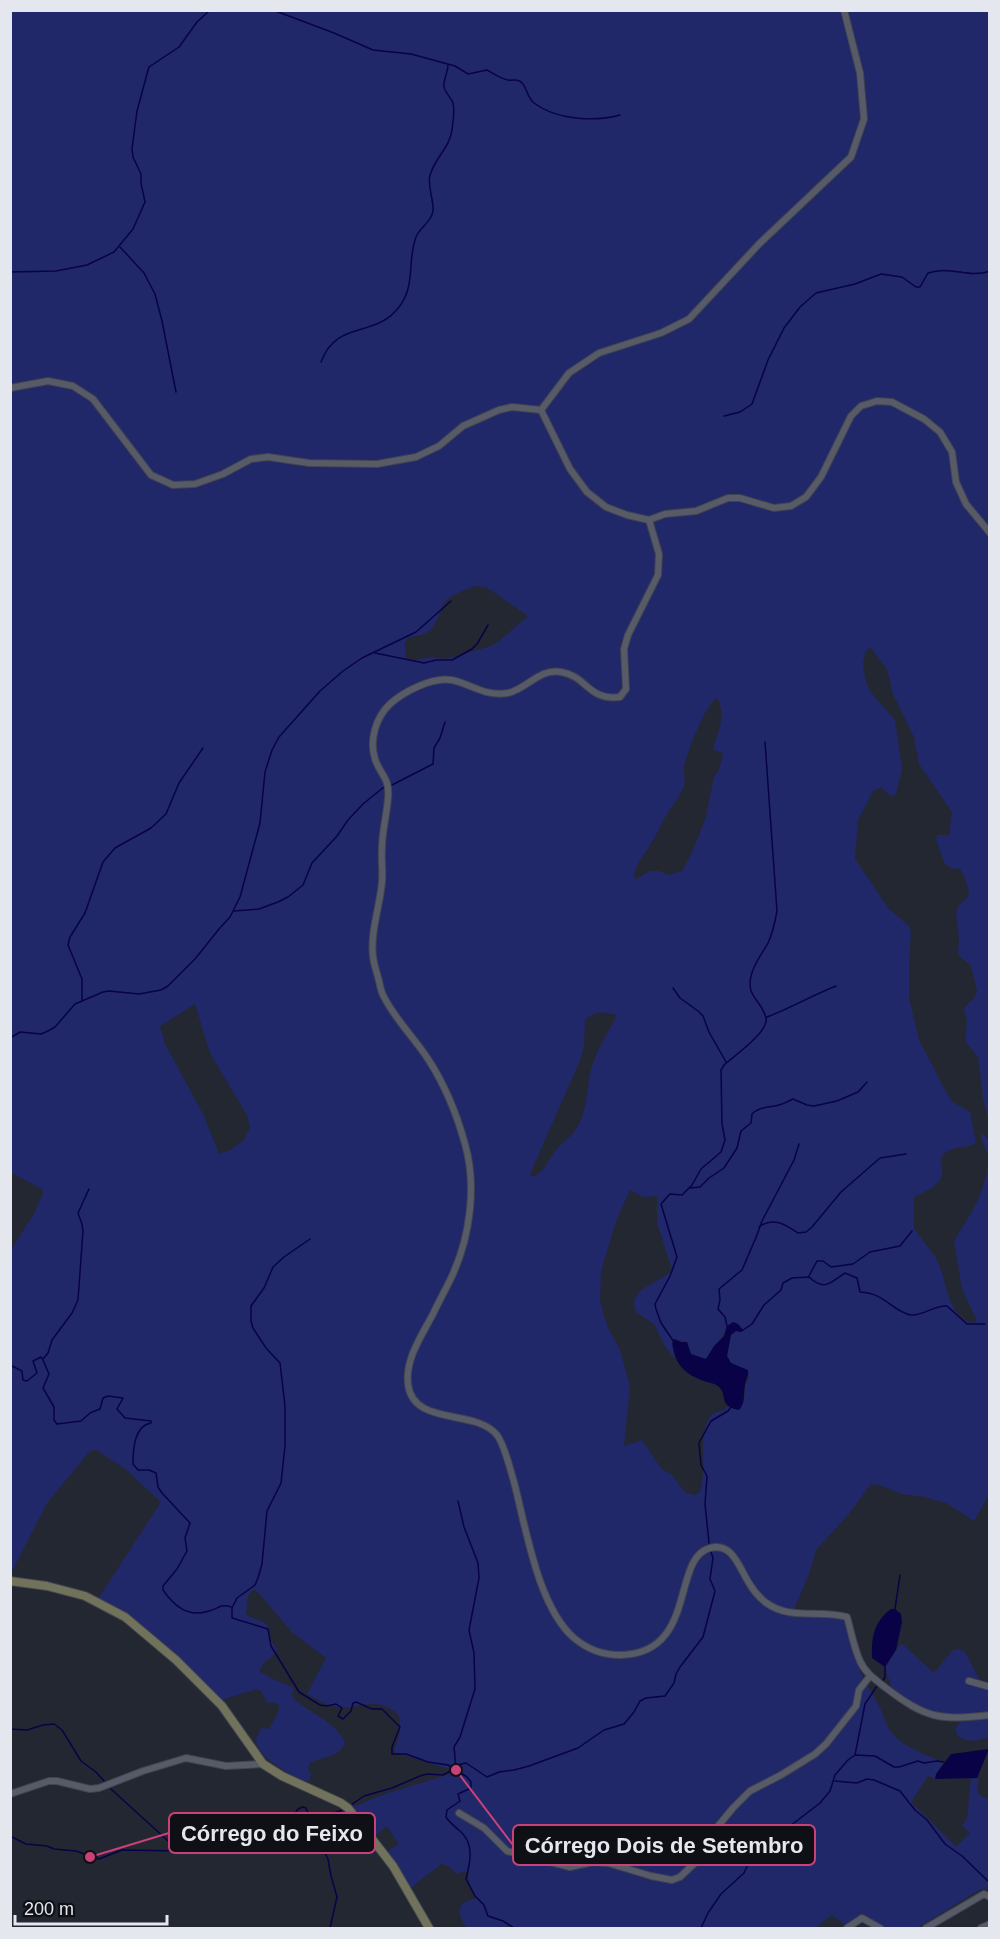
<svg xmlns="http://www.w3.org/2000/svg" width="1000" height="1939" viewBox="0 0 1000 1939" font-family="Arial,sans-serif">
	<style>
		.green { fill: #20286a; fill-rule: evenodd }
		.water { fill: #090246 }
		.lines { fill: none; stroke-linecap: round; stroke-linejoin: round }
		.stream { stroke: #090246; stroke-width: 1.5 }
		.minor-casing { stroke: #41434d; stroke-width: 8 }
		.secondary-casing { stroke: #41434d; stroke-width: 10 }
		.minor { stroke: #575b68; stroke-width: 6 }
		.secondary { stroke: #70725c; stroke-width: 8 }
		.leader { fill: none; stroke: #c94179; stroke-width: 2 }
		.callout-dot { fill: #c94179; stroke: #0e1015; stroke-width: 2 }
		.callout { fill: #0e1015; stroke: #c94179; stroke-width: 2 }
		.callout-label { font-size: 22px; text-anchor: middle; font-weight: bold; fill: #e5e7ef }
	</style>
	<rect width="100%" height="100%" fill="#232732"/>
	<g class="green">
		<path d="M11 11H989V1123L983 1098 978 1057 965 1041 967 1022 964 1008 974 998 977 991 971 965 961 958 958 952 959 938 956 913 959 905 968 897 969 893 966 880 960 869 951 868 945 864 936 839 937 835H949L952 812 919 764 914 737 893 694 887 669 870 647 865 652 863 664 865 678 869 690 895 720 902 769 896 793 894 796 888 794 881 787 873 791 858 820 855 859 888 908 909 926 911 933 909 962V998L919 1040 951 1101 970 1112 976 1143C967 1149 953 1145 944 1154 937 1160 943 1164 942 1172 942 1185 925 1192 914 1197V1228C921 1240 933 1251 939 1264 947 1283 948 1319 974 1323L977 1321 962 1289 954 1241C971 1213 987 1192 988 1158 988 1150 981 1144 981 1136L983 1134 989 1141V1499L987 1498 974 1521 948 1504 925 1497 902 1494 879 1485 871 1484 848 1515 816 1550 809 1574 793 1611 840 1616C853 1633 850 1645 857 1663 862 1677 868 1688 876 1700 882 1710 885 1724 892 1733 904 1748 928 1755 944 1763L939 1769 935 1779 928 1776 911 1802 956 1847 970 1833 962 1825 967 1819 971 1778 979 1779 977 1790 978 1794 989 1800V1889H981L917 1928H885L864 1917 847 1926 832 1915 815 1928H514L509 1925 504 1928H467C461 1919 456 1913 463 1903L476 1898 468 1879 469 1872 464 1871 458 1874 446 1865 441 1864 407 1891 383 1854 399 1844 387 1826 371 1839 348 1809 385 1794 450 1774 449 1769 394 1752C398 1738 403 1728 398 1714 375 1695 360 1709 338 1707 327 1706 317 1699 307 1694L326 1658 292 1632 257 1591 253 1590 248 1595 246 1614C251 1619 259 1619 265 1623 270 1627 269 1633 270 1638 272 1643 276 1647 277 1652L264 1663 259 1671 273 1679 294 1688 292 1694 293 1698C309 1713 335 1721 345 1742 341 1758 322 1756 310 1763L308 1768 311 1775 309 1782C295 1778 258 1758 256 1741 256 1737 260 1732 261 1728L268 1729 270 1727 279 1711V1705L272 1702 267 1703 262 1692 257 1689 221 1700 98 1599 161 1502 124 1468 96 1450 90 1451 47 1503 11 1573V1250L35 1212 43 1193 42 1189 10 1172ZM475 586 486 587 528 616 498 642 491 646 446 659 431 657 412 661 406 657C401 627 415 642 429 631 438 624 439 610 445 602 451 594 466 590 475 586ZM717 698C726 713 719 732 713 748L714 750 723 753 719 770 714 777 706 817 691 855 682 871 670 875 658 871H650L636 879 634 877C636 863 643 857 650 845 657 835 661 823 668 813 673 804 681 795 684 785 686 779 683 774 684 767 687 753 705 704 717 698ZM195 1004 210 1053 247 1115 250 1128 244 1140 230 1150 219 1154 204 1116 165 1044 160 1026ZM601 1012 617 1015C609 1031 595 1053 591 1070 586 1088 588 1113 576 1129 570 1138 560 1144 554 1153 548 1161 543 1174 532 1177L530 1174 579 1063 584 1047 585 1020 591 1015ZM630 1190 643 1197 657 1196V1223L672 1269C662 1284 626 1287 636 1312L654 1324 665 1346 675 1359 672 1344 673 1339 687 1342 691 1354 704 1359 708 1358C714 1347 723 1340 726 1327L736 1322 743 1330 742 1332 736 1331 731 1335 727 1356 731 1363 747 1370 749 1378 745 1385 744 1403 734 1409 729 1405C723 1414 714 1410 710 1417 699 1435 705 1455 703 1474 703 1480 701 1486 700 1492L695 1495 685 1492 671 1474 663 1470 656 1461 642 1440 624 1446 630 1386 620 1350 608 1328 600 1301 601 1271 616 1221Z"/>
		<path d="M901 1643 934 1673 953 1650 959 1649 965 1652 981 1683 989 1685V1737C977 1741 965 1744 956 1733V1728L961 1720 960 1719 931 1716 892 1689 885 1667Z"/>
	</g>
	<g class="water">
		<path d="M733 1322 738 1324 743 1330 742 1332 736 1331 731 1335 727 1356 731 1363 748 1370C749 1377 746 1378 745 1385 743 1394 746 1402 739 1410 718 1406 728 1396 719 1387 716 1384 711 1383 707 1382 691 1377 678 1369 674 1352 673 1346 671 1344 674 1339L681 1342H687L691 1354 706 1359 714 1346 724 1336 727 1326Z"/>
		<path d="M891 1609H895L901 1614 902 1622 896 1650 885 1667 872 1658C871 1638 874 1621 891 1609Z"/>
		<polygon points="989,1749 977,1778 935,1779 936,1774 951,1754"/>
	</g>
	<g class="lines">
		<g class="stream">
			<path d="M273 10 334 33 373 50 411 54 455 66 468 74 487 70C494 74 501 79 508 80 513 81 518 78 522 83 527 88 527 97 534 103 556 120 595 122 620 115"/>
			<polyline points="120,247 144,273 155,294 162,321 176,392"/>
			<polyline points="10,272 56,271 87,265 114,252 133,229 145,202 141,183 141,174 133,157 132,149 137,111 147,74 149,67 179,47 197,22 210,10"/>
			<path d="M321 362C337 319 375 339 399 307 416 286 407 260 416 237 420 227 431 223 433 211 434 199 427 187 430 175 435 158 450 147 452 130 453 122 455 111 453 103 451 97 445 93 444 87 443 80 448 72 448 65"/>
			<path d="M724 416 740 412 752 404 768 360 784 328 800 307 816 293 855 284 881 274 902 277 916 287H920L928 273C951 265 969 279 990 271"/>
			<polyline points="375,653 424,663 436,660 452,660 472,649 477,644 488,625"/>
			<polyline points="392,785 433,764 434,748 440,738 445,722"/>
			<polyline points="234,911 259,909 278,902 288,897 303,885 312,863 337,836 348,820 363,804 384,787"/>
			<polyline points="673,988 680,998 698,1011 703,1016 709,1032 726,1062"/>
			<polyline points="82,1000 82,979 68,945 70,937 85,913 103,862 115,848 151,828 166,814 179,783 203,748"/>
			<path d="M767 1017C791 1008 813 995 836 986"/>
			<polyline points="10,1038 20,1032 41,1034 48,1031 55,1027 75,1004 103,992 109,991 139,994 161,990 168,986 195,959 219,929 230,917 240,897 260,823 265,772 272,750 279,737 320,691 343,671 362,658 416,632 451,601"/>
			<path d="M690 1188 700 1187 709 1178 724 1168 737 1148 741 1131 751 1123 752 1114C760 1106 769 1108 779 1105 785 1104 788 1101 793 1099L807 1105 814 1106 837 1101 858 1092 867 1082"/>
			<path d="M759 1227C773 1216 786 1225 798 1233L806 1232 812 1227 841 1192 880 1158 906 1154"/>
			<path d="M310 1239 284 1257 273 1267 264 1288 251 1306V1321L253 1328 266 1348 280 1363 285 1406V1446L281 1483 267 1511 262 1564 258 1578 255 1585 237 1598 232 1608V1618L268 1629 271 1646 299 1692 320 1705 327 1706 336 1704 342 1708 338 1716 343 1719 351 1711 353 1703 356 1702 372 1709H382L400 1727 392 1747V1754H406L428 1762 448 1765 467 1777 471 1782V1788L458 1794 460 1801 447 1810 446 1817C450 1823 455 1827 460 1831 475 1844 470 1863 466 1879L475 1896 484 1905 488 1916 503 1921 514 1928"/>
			<polyline points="809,1276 817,1261 823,1261 831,1267 853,1264 870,1252 900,1246 912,1231"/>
			<polyline points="727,1326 725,1317 718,1309 720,1300 719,1289 742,1270 757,1235 762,1221 794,1160 799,1144"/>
			<path d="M743 1330 752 1324 764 1305 781 1290 783 1283 792 1278 809 1277C825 1292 831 1282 845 1273L857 1278 860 1292C886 1293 892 1312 911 1315 923 1316 934 1305 947 1306L967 1324H985"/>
			<path d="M674 1342 661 1323 656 1309 655 1304 670 1276 677 1257 661 1204 670 1194 682 1195 692 1185 701 1169 721 1152 725 1140 722 1124 721 1070 724 1065C734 1056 769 1032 766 1018 762 1000 746 998 751 976 754 963 762 954 768 943 773 933 775 922 777 911L765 742"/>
			<polyline points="43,1359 48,1353 52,1340 72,1313 78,1300 83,1231 82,1224 78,1213 89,1189"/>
			<path d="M43 1360 49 1374 43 1388 54 1407V1420L57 1424 81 1421 90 1413 100 1409 103 1398 108 1396 123 1398 117 1409 125 1418 151 1421V1423C134 1426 133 1450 133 1464L138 1470H149L156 1473 158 1487 162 1493 190 1523 185 1538 187 1551 177 1569 163 1586V1590C174 1606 188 1618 209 1611 218 1609 221 1603 231 1607"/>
			<polyline points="10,1365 22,1371 23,1380 27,1381 37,1373 33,1361 41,1357 42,1359"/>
			<polyline points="709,1543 705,1504 707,1476 701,1465 699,1443 711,1421 728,1411 731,1407"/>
			<polyline points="895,1609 900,1575"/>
			<polyline points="882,1682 885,1677 885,1667"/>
			<polyline points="10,1729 27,1730 43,1725 54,1724 62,1730 81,1761 96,1772 105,1782"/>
			<polyline points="855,1755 865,1704 877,1686"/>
			<polyline points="457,1765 466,1763 487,1777 499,1772 514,1770 529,1766 578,1748 604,1730 624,1724 634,1712 640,1701 646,1698 665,1696 674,1683 676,1674 680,1667 703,1637 715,1591 710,1579 713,1558 711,1552"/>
			<polyline points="456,1769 454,1747 460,1737 475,1689 474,1653 469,1630 479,1578 478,1563 464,1527 458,1501"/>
			<polyline points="835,1781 857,1783 867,1779 874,1780 900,1791 915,1810 927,1820 945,1844 962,1856 990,1883"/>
			<polyline points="111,1789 178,1850"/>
			<polyline points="351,1805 364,1796 392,1788 420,1776 427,1774 443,1775 454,1769"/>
			<path d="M329 1814C322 1823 316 1834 317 1846L323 1850 328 1859 331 1876 337 1897 330 1928"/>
			<path d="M10 1836 26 1844 47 1846 54 1849 76 1851 99 1859 122 1850 183 1851 196 1848 257 1851C278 1849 287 1824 298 1809L303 1807 306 1808 309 1815 314 1818 325 1813H334L342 1810"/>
			<polyline points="701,1928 708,1913 721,1894 744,1873 753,1853 776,1832 790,1826 820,1803 830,1791 835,1775 848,1760 855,1755 875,1756 894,1767 899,1767 918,1761 924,1763 937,1761 944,1762"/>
		</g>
		<g class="minor-casing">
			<g id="minor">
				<polyline points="10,388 48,381 73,386 93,399 151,475 173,485 195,484 223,474 251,459 268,457 309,463 377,464 416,457 439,446 463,426 499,410 512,407 541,410 570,469 587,492 606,507 627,515 649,520 665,514 696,511 728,498 740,498 774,508 791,506 806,497 821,477 851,416 861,406 877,401 892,402 924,419 940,432 952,452 956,482 966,504 990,533"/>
				<polyline points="541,410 569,373 599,353 661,333 689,319 760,243 851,157 864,119 860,73 844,10"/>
				<path d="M649 520 659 554 658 575 628 635 624 649 626 689 620 697C588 701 587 676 561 672 539 668 527 689 508 693 484 697 470 683 451 680 432 677 403 692 390 704 376 717 369 740 375 759 380 775 390 777 388 798 387 814 382 831 382 848 381 859 383 870 382 882 380 906 370 932 373 957 374 965 377 973 379 981 380 986 382 994 384 997 395 1019 415 1039 428 1059 445 1085 457 1115 465 1144 477 1186 470 1237 452 1276 446 1289 439 1301 433 1314 422 1335 405 1359 408 1384 413 1427 475 1408 497 1435 505 1446 510 1469 514 1482 526 1528 538 1607 574 1638 587 1649 604 1655 620 1655 698 1654 671 1558 710 1548 733 1542 739 1568 749 1583 753 1590 759 1597 765 1602 790 1621 818 1609 847 1617 851 1631 854 1648 860 1661 865 1673 876 1680 886 1688 925 1718 940 1721 990 1715"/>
				<polyline points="969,1681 990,1687"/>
				<polyline points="10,1794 49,1781 57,1781 90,1789 99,1788 143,1771 186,1758 226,1766 263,1764"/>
				<polyline points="459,1813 484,1828 507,1851 570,1867 593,1862 608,1863 651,1876 672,1880 680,1877 698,1860 714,1831 733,1808 750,1791 781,1775 815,1754 826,1744 856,1706 859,1690 870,1676"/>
				<polyline points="847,1928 862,1918 880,1928"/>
				<polyline points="926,1928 984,1894 990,1897"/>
				<polyline points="981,1928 990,1924"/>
			</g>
		</g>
		<g class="secondary-casing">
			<polyline id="secondary" points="10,1581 47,1586 85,1596 125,1617 176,1660 222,1706 263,1764 282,1776 341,1803 348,1808 393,1866 429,1928"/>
		</g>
		<use href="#minor" class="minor"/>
		<use href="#secondary" class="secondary"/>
	</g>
	<path class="leader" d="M90 1857L169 1833M456 1770L513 1845"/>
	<g class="callout-dot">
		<circle cx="90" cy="1857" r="6"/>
		<circle cx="456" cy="1770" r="6"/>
	</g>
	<g class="callout">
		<rect x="169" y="1813" width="206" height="40" rx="6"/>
		<rect x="513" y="1825" width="302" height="40" rx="6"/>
	</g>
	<g class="callout-label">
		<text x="272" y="1841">Córrego do Feixo</text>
		<text x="664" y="1853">Córrego Dois de Setembro</text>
	</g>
	<rect width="1000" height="1939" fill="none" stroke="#e5e7ef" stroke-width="24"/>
	<path d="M15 1915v9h152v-9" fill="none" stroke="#e5e7ef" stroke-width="3"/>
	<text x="24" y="1915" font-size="18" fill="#e5e7ef" stroke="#0e1015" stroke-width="4.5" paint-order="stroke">200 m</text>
</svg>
